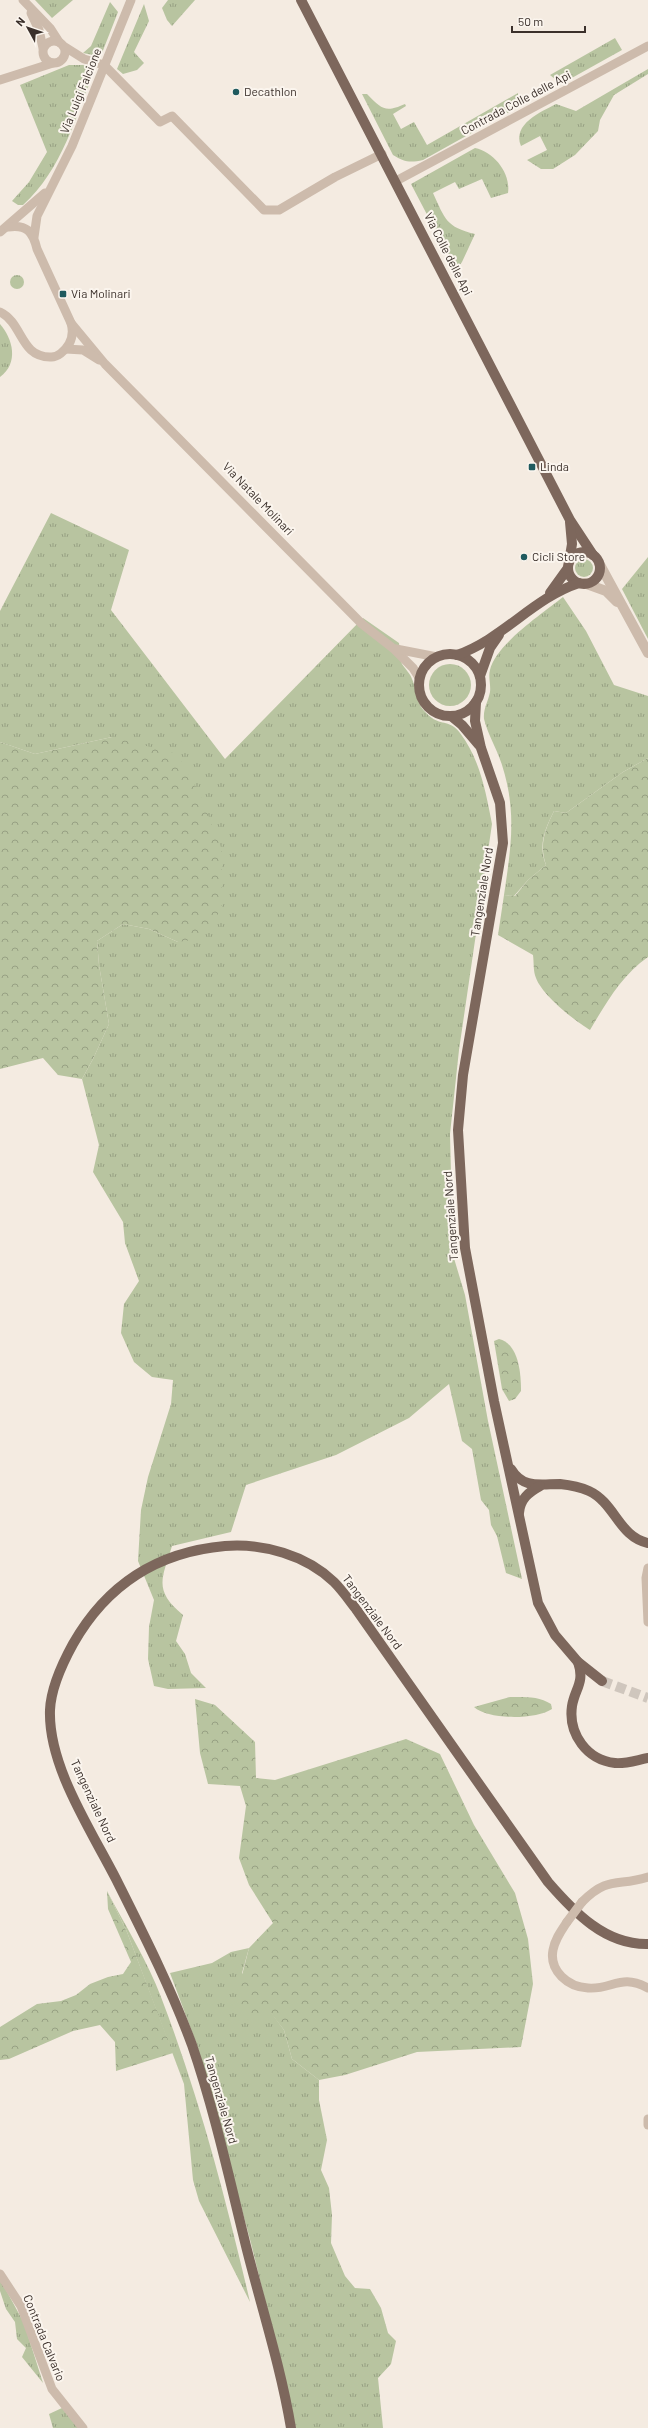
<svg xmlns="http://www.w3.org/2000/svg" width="648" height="2428" viewBox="0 0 648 2428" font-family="Barlow,sans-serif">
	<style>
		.grass { fill: url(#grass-tufts) }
		.forest { fill: url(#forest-crowns) }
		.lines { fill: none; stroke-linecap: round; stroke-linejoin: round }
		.primary-tunnel { stroke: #cfc6bd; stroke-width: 10; stroke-dasharray: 10 5; stroke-linecap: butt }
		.minor { stroke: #cdbbac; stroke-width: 9 }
		.tertiary { stroke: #cdbbac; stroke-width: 10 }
		.primary { stroke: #7d675c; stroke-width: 10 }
		.minor-bridge { stroke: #cdbbac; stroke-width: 9 }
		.poi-dot { fill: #1f5a5e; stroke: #fbf5ee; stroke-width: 1.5 }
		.labels { text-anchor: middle; stroke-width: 4; stroke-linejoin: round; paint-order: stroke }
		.street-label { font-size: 12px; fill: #3b302b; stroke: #fbf5ee }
		.poi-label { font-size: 12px; fill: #3b302b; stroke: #fbf5ee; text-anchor: start }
	</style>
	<defs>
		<pattern id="grass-tufts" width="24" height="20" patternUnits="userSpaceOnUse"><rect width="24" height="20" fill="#b8c4a0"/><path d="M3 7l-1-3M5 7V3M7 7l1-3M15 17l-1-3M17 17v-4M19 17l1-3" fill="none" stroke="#97a083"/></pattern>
		<pattern id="forest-crowns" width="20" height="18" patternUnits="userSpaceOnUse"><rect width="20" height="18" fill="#b8c4a0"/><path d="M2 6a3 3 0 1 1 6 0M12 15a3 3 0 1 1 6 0" fill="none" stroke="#97a083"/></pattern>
	</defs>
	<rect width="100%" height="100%" fill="#f4ebe1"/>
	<g class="grass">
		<polygon points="35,0 73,0 52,18"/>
		<polygon points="168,0 195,0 172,26 167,20 162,8"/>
		<polygon points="110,2 118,12 102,53 93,55 83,53 91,46"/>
		<polygon points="144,4 149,21 134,52 144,63 137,70 123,74 117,69"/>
		<polygon points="615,38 622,50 561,84 550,75"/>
		<path d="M69 65H83L95 69C76 116 62 170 23 205H18L12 201 29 182 47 152 20 85Z"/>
		<path d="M648 69V74L614 95 600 120 598 131 575 155 553 169H541L527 160 547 150 540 136 521 146C512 124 541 112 556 104L576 111Z"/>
		<path d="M518 93V107L423 160C410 163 404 162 393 155L362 94H367C382 109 385 113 405 104L406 106 393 114 401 129 414 122 427 145Z"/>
		<path d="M475 148C494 152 511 173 508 193L491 198 482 179 459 189 455 182 433 193C445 219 446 227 475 234L462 262 456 270 411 184Z"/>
		<circle cx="17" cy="282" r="7"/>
		<path d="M0 324C13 339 19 363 0 377Z"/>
		<path d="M51 513 129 550 111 610 225 759 363 618 399 643C400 649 399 658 402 664 405 669 410 673 412 679 419 696 414 704 432 718 441 725 451 720 460 733 480 759 486 793 492 824L459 1050 450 1134 453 1255 465 1295 488 1421 522 1579 506 1573 497 1536 491 1525 489 1510 481 1500 472 1449 462 1441 449 1384 409 1418 336 1455 246 1485 231 1532 172 1546C162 1579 153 1590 183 1615L176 1641 185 1654 191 1673 206 1688 168 1689 154 1686 148 1659 149 1627 154 1600 138 1561 141 1510 148 1477 171 1404 173 1380 152 1377 134 1362 121 1333 124 1304 139 1281 125 1243 123 1222 93 1172 99 1145 82 1079 93 1059 109 1024 99 965 97 941 123 924 149 929 178 942 112 737 35 754 0 742V611Z"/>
		<polygon points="648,557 648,639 622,589"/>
		<circle cx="584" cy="568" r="9"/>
		<path d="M563 597 586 631 614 685 648 696V758L623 772 566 813 554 811C545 829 538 845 546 865L528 880 514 896 504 895C511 847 517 812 502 765 497 749 488 735 484 719 483 709 488 702 490 692 491 685 488 677 490 670 495 645 543 613 563 597Z"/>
		<circle cx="450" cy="685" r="21"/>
		<path d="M107 1891C125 1925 148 1962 161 1997 199 2096 226 2199 250 2302L199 2201 193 2180 184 2084 127 1932Z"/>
		<polygon points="249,1948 242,1973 284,2030 292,2059 319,2080 319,2100 327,2140 321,2170 329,2188 332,2215 331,2243 345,2276 355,2288 370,2289 381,2308 388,2333 396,2341 391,2364 378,2378 383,2428 296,2428 251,2243 197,2045 170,1973 212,1963 231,1952"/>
		<polygon points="0,2279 24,2323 43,2383 22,2357 26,2348 17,2339 15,2322 6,2309 0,2291"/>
		<polygon points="62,2408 80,2428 53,2428 49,2414"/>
	</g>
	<g class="forest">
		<polygon points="112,737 177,754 199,792 222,850 222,909 199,939 178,942 149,929 123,924 97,941 99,965 109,1024 93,1059 82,1079 58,1075 43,1058 0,1069 0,742 35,754"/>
		<path d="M648 758V957C622 975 606 1003 590 1030 575 1021 542 995 536 978 533 971 534 962 533 955L498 935 504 895 515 896 528 880 546 865C539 845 545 829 554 811L566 813 623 772Z"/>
		<path d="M499 1339C519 1344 521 1374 521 1391L515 1399 509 1401 502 1389 494 1341Z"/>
		<path d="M510 1697C524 1697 539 1696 551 1704L552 1709C536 1720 488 1720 474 1707Z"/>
		<polygon points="195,1699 215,1705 255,1742 256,1778 275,1780 406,1739 440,1754 474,1825 515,1893 528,1939 533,1984 521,2047 417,2052 345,2075 319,2080 292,2059 284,2030 270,2012 254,2025 238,2010 240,1983 249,1948 273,1923 249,1885 239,1858 246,1806 240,1786 208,1784 200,1753"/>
		<polygon points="107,1891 127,1932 173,2053 116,2071 115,2042 100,2025 73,2031 9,2059 0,2060 0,2027 37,2004 61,2001 76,1995 90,1984 108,1977 123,1974 131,1962 108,1909"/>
	</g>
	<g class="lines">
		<polyline class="primary-tunnel" points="602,1681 648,1698"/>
		<g class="minor">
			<polyline points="23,0 50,28 59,42"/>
			<polyline points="31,13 39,30 43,48"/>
			<circle cx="54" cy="52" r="11"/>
			<polyline points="65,47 84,59 104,65 160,122 172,116 264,210 279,210 335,177 382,154"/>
			<polyline points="0,80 53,63"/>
			<polyline points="396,181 648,46"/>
			<polyline points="0,232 45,193"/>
			<polyline points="34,237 37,216 72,146 131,0"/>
			<path d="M0 312C23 323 20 357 50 357 57 358 65 351 69 344 73 337 73 330 71 323L37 249C33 232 27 224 8 227"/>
			<polyline points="71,323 105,364 362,624 394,649 413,668 420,679"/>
			<polyline points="66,349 83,350 99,360"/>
			<polyline points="396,649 437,657"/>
			<polyline points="648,1568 646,1578 648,1622"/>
			<path d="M582 1902C609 1875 618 1887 648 1877"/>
			<path d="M567 1922C561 1931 555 1939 553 1950 549 1971 568 1987 588 1988 612 1990 621 1973 648 1988"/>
			<polyline points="648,2119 648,2125"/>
			<polyline points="0,2274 21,2306 52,2389 83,2428"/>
		</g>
		<g class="tertiary">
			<polyline points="599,563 648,653"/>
			<polyline points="584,583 606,591 617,602"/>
		</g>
		<g class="primary">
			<polyline points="301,0 570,520 593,555"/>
			<circle cx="584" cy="568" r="16"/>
			<polyline points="569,562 572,544 570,522"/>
			<polyline points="550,593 568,568"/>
			<circle cx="450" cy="685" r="31"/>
			<path d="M457 655C503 639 533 598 579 583"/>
			<polyline points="480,676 490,648 499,635"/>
			<polyline points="476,702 475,721 481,748 500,803 503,843 463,1075 458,1130 465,1248 494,1401 538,1603 555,1635 578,1662 602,1681"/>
			<polyline points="451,716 462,725 479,745"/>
			<path d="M511 1469C523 1489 540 1484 560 1484 570 1485 580 1487 589 1491 615 1503 619 1537 648 1543"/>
			<path d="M519 1513C520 1499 529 1492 540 1486"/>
			<path d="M578 1662C585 1683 575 1688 572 1706 568 1734 587 1760 615 1763 626 1764 637 1760 648 1758"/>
			<path d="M291 2428C281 2368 262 2309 247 2250 230 2182 215 2112 192 2045 171 1988 143 1933 116 1879 91 1830 48 1766 50 1710 51 1687 62 1664 73 1644 107 1584 157 1552 225 1546 263 1543 306 1555 334 1582 342 1590 349 1600 356 1609L548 1882C574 1912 605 1945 648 1944"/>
		</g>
		<polyline class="minor-bridge" points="567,1922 582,1902"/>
	</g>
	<g class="poi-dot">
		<circle cx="236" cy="92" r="4"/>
		<rect x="59" y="290" width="8" height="8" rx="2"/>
		<rect x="528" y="463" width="8" height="8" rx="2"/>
		<circle cx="524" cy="557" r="4"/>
	</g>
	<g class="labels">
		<g class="street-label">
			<text transform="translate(81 91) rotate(-68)" y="4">Via Luigi Falcione</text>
			<text transform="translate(516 103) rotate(-28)" y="4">Contrada Colle delle Api</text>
			<text transform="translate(448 254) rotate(63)" y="4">Via Colle delle Api</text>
			<text transform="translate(258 499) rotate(46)" y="4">Via Natale Molinari</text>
			<text transform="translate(482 892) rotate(-81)" y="4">Tangenziale Nord</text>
			<text transform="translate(451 1216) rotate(-94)" y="4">Tangenziale Nord</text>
			<text transform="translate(372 1612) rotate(53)" y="4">Tangenziale Nord</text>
			<text transform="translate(93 1801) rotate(65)" y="4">Tangenziale Nord</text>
			<text transform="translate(221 2100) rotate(74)" y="4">Tangenziale Nord</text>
			<text transform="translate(44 2338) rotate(68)" y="4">Contrada Calvario</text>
		</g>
		<g class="poi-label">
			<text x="244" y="96">Decathlon</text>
			<text x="71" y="298">Via Molinari</text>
			<text x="540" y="471">Linda</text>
			<text x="532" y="561">Cicli Store</text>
		</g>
	</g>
	<g transform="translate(28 28) rotate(310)" stroke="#fbf5ee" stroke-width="3" paint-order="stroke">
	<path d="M0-3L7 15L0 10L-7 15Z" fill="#3b302b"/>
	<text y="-6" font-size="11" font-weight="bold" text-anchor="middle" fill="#3b302b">N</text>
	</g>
	<path d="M512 26v6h73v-6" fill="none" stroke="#3b302b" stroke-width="2"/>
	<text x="518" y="26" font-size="12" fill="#3b302b" stroke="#fbf5ee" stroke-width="3" paint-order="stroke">50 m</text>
</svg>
